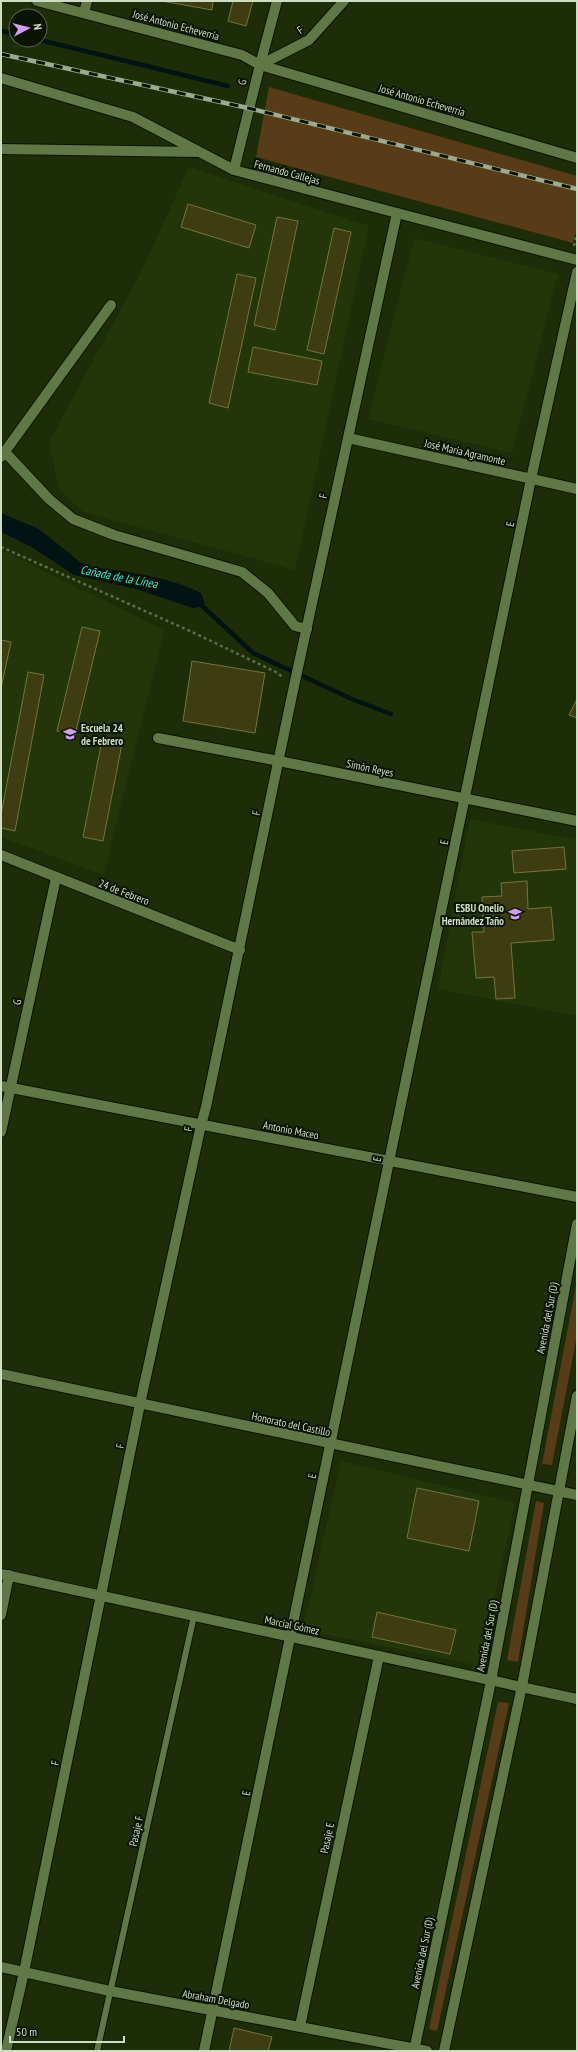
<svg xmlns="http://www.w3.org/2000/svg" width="578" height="2052" viewBox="0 0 578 2052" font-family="'PT Sans Narrow',sans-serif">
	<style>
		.built { fill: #23360a }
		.green { fill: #583b17 }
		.water { fill: #011312 }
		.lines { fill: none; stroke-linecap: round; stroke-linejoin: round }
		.stream { stroke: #011312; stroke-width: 4.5 }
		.building { fill: #3d3d11; stroke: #74753c }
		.service-casing { stroke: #091400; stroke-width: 8 }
		.minor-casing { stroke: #091400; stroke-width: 12 }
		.tertiary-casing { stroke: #091400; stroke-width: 12 }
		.secondary-casing { stroke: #091400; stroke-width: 12 }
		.path { stroke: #5e6d4b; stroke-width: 2.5; stroke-dasharray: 3 3; stroke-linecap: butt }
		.service { stroke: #5f7846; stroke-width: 6 }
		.minor { stroke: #5f7846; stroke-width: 10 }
		.tertiary { stroke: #5f7846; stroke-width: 10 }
		.secondary { stroke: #5f7846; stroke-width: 10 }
		.rail-casing { stroke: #9cab8d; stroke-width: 4.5 }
		.rail { stroke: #0a1402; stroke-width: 3; stroke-dasharray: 9; stroke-linecap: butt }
		.labels { text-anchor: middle; stroke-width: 4; stroke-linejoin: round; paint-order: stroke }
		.street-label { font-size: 11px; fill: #cfdec3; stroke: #0a1402 }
		.poi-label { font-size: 11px; font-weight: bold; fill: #cfdec3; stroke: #0a1402; text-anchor: start }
		.water-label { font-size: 12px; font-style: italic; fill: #38e4dc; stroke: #0a1402 }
	</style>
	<rect width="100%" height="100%" fill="#1d2d07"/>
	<g class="built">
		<polygon points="189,167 369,226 295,570 83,512 59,489 49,442 141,272"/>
		<polygon points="414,238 558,274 512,453 368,419"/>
		<polygon points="1,550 164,630 104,875 1,837"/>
		<polygon points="470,819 577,840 577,1016 438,989"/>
		<polygon points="341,1461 515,1503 480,1666 303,1630"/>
	</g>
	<g class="green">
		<polygon points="269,87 577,176 577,227 573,243 256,157"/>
		<polygon points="577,1280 577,1335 552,1465 542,1464"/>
		<polygon points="536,1501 544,1503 518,1662 507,1660"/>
		<polygon points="498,1702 509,1703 437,2031 429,2029"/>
	</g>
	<path class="water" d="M1 513 39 529 80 562 91 567C128 572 167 576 201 593L205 604 200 607 193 608 136 589 74 575 33 548 1 532Z"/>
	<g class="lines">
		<g class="stream">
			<polyline points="1,31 16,34"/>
			<polyline points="40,40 228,86"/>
			<polyline points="198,602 253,653 354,700 391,714"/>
		</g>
	</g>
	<g class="building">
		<polygon points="162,1 213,1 212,10"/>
		<polygon points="233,1 253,1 246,26 228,21"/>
		<polygon points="188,204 256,225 249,248 181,227"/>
		<polygon points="277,217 298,221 275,330 254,325"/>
		<polygon points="334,228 351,232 324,354 307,350"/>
		<polygon points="237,274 256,278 228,408 209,403"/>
		<polygon points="253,347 322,361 317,385 248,372"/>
		<polygon points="82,627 100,631 75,735 57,731"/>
		<polygon points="1,640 11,642 1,688"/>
		<polygon points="192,661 265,673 255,733 183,721"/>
		<polygon points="28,672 44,675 15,831 1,828 1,815"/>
		<polygon points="577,699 577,718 569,715"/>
		<polygon points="102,740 122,744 103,841 83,837"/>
		<polygon points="564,847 566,869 514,873 512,851"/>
		<polygon points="527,881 528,909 551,907 554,940 511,943 515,998 496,999 494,977 476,978 472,932 484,932 482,897 502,896 501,883"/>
		<polygon points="417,1488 479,1501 469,1551 407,1538"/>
		<polygon points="377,1612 456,1630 450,1654 372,1637"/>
		<polygon points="234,2028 272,2037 268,2051 229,2051"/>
	</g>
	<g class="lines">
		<g class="service-casing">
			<polyline id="service" points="97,2051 194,1616"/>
		</g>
		<g class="minor-casing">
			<g id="minor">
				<polyline points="277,1 260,65 577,158"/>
				<polyline points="84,13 87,1"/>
				<polyline points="1,78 133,117 234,170"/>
				<polyline points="1,149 197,152"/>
				<polyline points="397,213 577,260"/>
				<polyline points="348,438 577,489"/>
				<polyline points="5,452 49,499 73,519 114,535 242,572 268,593 295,626 307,629"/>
				<polyline points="1,457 111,305"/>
				<polyline points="158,738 279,761"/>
				<polyline points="1,855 240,950"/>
				<polyline points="1,1132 56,878"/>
				<polyline points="1,1374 577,1495"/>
				<polyline points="1,1615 9,1575"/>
				<polyline points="1,1967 110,1991 427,2051"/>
				<polyline points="300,2026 379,1656"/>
				<polyline points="6,2051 24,1972 140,1404 201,1125"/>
				<polyline points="204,2051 531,479 577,272"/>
			</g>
		</g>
		<g class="tertiary-casing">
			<g id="tertiary">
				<polyline points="37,1 242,55 260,65"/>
				<polyline points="260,65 309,40 344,1"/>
				<polyline points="279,761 577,821"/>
				<polyline points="201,1125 206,1107 294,686 397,213 234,170 260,65"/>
				<polyline points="1,1574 577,1699"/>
				<polyline points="414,2051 491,1681 577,1224"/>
				<polyline points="444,2051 522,1686 577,1396"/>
			</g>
		</g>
		<g class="secondary-casing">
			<polyline id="secondary" points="1,1086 577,1197"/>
		</g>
		<g class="path">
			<polyline points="574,246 577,233"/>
			<polyline points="1,547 190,631 278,673 283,678"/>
		</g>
		<use href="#service" class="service"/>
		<use href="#minor" class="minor"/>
		<use href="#tertiary" class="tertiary"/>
		<use href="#secondary" class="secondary"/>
		<g class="rail-casing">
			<polyline id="rail" points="1,54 248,108 577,189"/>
		</g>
		<use href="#rail" class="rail"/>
	</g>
	<defs>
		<g id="school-bare" transform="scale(1.08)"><path d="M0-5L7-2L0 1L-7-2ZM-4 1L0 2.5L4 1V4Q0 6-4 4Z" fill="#d49cfc" stroke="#0a1402" stroke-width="2.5" paint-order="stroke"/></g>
	</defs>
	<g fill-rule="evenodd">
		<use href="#school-bare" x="70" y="734"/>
		<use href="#school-bare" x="515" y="914"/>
	</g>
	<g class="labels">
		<g class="street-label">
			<text transform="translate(176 25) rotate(15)" y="4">José Antonio Echeverría</text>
			<text transform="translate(300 30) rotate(-35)" y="4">F</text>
			<text transform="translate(242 82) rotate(-75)" y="4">G</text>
			<text transform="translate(422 100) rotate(16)" y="4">José Antonio Echeverria</text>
			<text transform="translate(287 172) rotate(15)" y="4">Fernando Callejas</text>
			<text transform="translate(465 452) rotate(13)" y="4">José María Agramonte</text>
			<text transform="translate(323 496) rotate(-78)" y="4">F</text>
			<text transform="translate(510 524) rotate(-78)" y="4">E</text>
			<text transform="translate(370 768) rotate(12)" y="4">Simón Reyes</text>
			<text transform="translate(256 813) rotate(-78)" y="4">F</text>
			<text transform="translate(444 842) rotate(-78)" y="4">E</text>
			<text transform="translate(124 892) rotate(21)" y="4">24 de Febrero</text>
			<text transform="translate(17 1002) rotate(-77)" y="4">G</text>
			<text transform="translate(188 1129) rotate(-78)" y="4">F</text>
			<text transform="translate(291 1130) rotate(11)" y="4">Antonio Maceo</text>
			<text transform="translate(377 1159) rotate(-78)" y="4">E</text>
			<text transform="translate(547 1318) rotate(-79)" y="4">Avenida del Sur (D)</text>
			<text transform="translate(291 1424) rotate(12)" y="4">Honorato del Castillo</text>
			<text transform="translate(120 1446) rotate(-79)" y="4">F</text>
			<text transform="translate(312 1476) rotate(-79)" y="4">E</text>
			<text transform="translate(292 1625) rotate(12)" y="4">Marcial Gómez</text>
			<text transform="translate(487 1636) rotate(-79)" y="4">Avenida del Sur (D)</text>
			<text transform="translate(55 1763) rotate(-78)" y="4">F</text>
			<text transform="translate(246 1793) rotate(-78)" y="4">E</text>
			<text transform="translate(136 1831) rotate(-77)" y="4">Pasaje F</text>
			<text transform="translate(327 1838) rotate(-78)" y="4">Pasaje E</text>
			<text transform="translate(422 1953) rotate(-78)" y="4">Avenida del Sur (D)</text>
			<text transform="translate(216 1999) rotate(10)" y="4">Abraham Delgado</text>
		</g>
		<g class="poi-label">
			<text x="81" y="732">Escuela 24<tspan x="81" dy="13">de Febrero</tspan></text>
			<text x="504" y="912" text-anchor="end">ESBU Onelio<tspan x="504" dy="13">Hernández Taño</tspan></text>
		</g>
		<g class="water-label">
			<text transform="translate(119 577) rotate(11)" y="4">Cañada de la Línea</text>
		</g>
	</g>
	<rect width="578" height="2052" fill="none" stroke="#cfdec3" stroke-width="4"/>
	<g transform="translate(28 28) rotate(83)"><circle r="19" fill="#0a1402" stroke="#59654f"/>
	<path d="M0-3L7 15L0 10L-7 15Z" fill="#d49cfc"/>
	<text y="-6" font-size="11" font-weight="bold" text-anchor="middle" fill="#cfdec3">N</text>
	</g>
	<path d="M10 2036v6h114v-6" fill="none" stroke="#cfdec3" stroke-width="2"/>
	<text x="16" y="2036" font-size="12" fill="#cfdec3" stroke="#0a1402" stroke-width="3" paint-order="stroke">50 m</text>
</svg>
